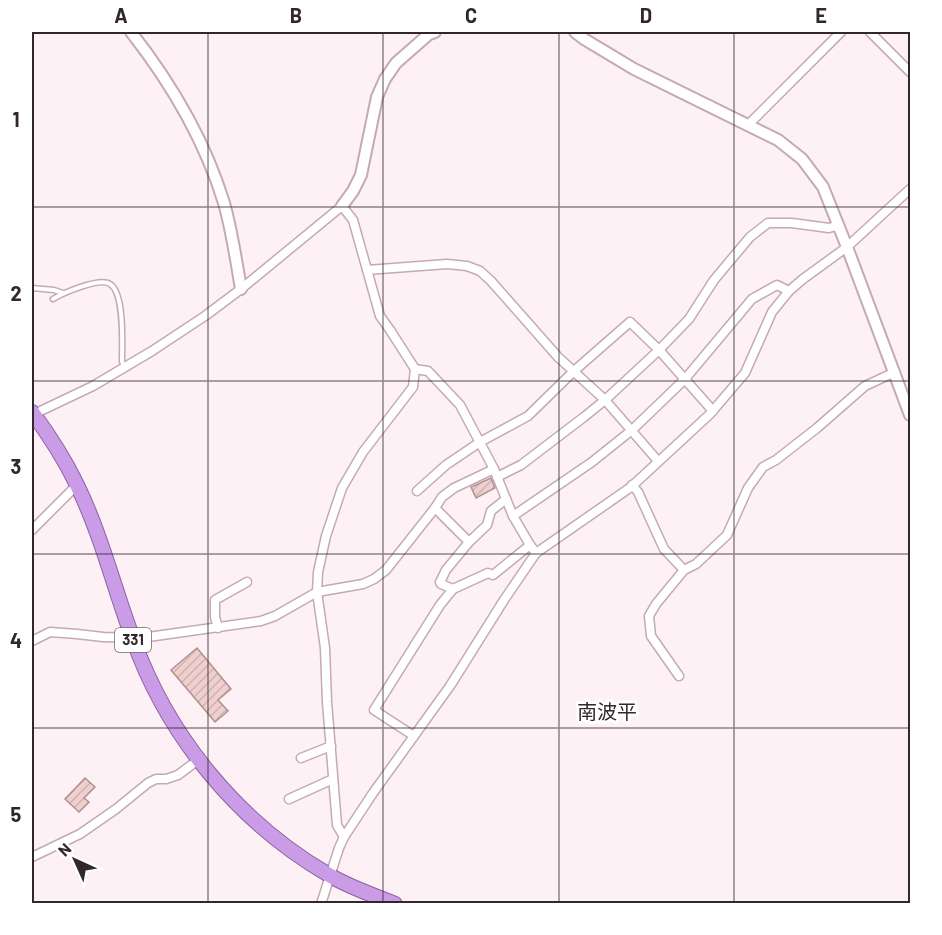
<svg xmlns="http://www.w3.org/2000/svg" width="942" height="935" viewBox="0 0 942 935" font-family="Barlow,'Noto Sans JP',sans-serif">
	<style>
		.building { fill: url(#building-hatch); stroke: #af918f; stroke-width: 1.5 }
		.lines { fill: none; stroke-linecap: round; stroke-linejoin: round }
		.service-casing { stroke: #c5a9b7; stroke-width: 7 }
		.minor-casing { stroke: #c5a9b7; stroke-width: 11 }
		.tertiary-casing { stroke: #c5a9b7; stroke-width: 14 }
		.trunk-casing { stroke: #8c62a0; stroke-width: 16 }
		.service { stroke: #fff; stroke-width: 4 }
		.minor { stroke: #fff; stroke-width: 8 }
		.tertiary { stroke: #fff; stroke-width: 10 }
		.trunk { stroke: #ca9be6; stroke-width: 14 }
		.grid { fill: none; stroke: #32272c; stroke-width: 1.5; stroke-opacity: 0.55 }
		.labels { text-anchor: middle; stroke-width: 6; stroke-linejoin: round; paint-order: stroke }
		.shield { fill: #fff; stroke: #70686b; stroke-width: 1.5 }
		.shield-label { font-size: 15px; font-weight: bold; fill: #32272c }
		.quarter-label { font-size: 20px; fill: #32272c; stroke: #fff }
		.neatline { fill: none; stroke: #32272c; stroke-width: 2 }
		.grid-label { font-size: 20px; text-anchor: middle; font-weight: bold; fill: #32272c }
	</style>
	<defs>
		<pattern id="building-hatch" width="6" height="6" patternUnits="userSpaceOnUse" patternTransform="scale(1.5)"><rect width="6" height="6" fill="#f0d0ce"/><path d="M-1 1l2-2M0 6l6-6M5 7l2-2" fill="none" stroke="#ceb3b1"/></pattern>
	</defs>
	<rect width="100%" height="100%" fill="#fdf1f6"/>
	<g class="building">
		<polygon points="491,478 495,488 476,498 471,487"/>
		<polygon points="197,648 231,689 218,700 228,711 215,722 171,670"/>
		<polygon points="85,778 95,787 84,798 89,802 79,812 65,799"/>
	</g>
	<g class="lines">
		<g class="service-casing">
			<g id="service">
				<polyline points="32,288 54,290 63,293"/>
				<path d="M53 299C63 293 100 277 110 284 125 293 122 346 122 361L124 368"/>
			</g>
		</g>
		<g class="minor-casing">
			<g id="minor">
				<polyline points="870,32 910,72"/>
				<polyline points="748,125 841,32"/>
				<polyline points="367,270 447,264 467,266 480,271 491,281 558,357 605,400 658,461"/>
				<polyline points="415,369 428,371 460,405 494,469 513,516 530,545 536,553"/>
				<polyline points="32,415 93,386 152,351 205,316 241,289 342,206 353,220 380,316 390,330 415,369 413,387 363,452 342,488 326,536 318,572 317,592 325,648 327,702 337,825 344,837"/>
				<polyline points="497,477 521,465 584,417 605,400 659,350 689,319 714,280 750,237 768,223 792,223 829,228 839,225"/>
				<polyline points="632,485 638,492 664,549 684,570"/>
				<polyline points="417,491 446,465 480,442 528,416 574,371 630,322 659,350 713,411"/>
				<polyline points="506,499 491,511 487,525 469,542 446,570 440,582 441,584 453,589 488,573 493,575 530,545"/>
				<polyline points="435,508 469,542"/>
				<polyline points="513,516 592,462 632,430 685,379 752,299 777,285 789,291"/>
				<polyline points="32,530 77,485"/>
				<polyline points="218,628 215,617 215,600 247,582"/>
				<polyline points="32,641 50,632 77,634 103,637 141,638 261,621 275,616 317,592 363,584 374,579 386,570 435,508 442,497 454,488 494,469"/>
				<polyline points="679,676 651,636 649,616 656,604 684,570 696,564 727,535 748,488 763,467 776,460 817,428 865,386 895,372"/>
				<polyline points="414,736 374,710 440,605 453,589"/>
				<polyline points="301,758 331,746"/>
				<polyline points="289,799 333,779"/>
				<polyline points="32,857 80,834 116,809 148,783 156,779 166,779 178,775 198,760"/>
				<polyline points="321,904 339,848 344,837 373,793 450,686 504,600 536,553 631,487 710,414 745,373 772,312 789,291 803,279 847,247 910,189"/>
			</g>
		</g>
		<g class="tertiary-casing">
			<g id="tertiary">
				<path d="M131 32C171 83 205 141 224 203 232 231 236 260 241 289"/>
				<polyline points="575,32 584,39 634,69 778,140 802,159 823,187 847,247 910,415"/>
				<polyline points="342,206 353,191 361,175 377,97 385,79 396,63 429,34 435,32"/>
			</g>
		</g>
		<g class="trunk-casing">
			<path id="trunk" d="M32 412C49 435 65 460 77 485 101 534 114 588 133 639 168 737 238 822 329 875 349 887 373 895 395 904"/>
		</g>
		<use href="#service" class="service"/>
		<use href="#minor" class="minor"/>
		<use href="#tertiary" class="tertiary"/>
		<use href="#trunk" class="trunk"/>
	</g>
	<path class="grid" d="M208 32V904M383 32V904M559 32V904M734 32V904M32 207H910M32 381H910M32 554H910M32 728H910"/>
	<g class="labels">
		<rect class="shield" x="115" y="628" width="36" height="24" rx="4.5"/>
		<g class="shield-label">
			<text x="133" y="645">331</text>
		</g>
		<g class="quarter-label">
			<text x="607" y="719">南波平</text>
		</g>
	</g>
	<rect width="942" height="935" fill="none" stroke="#ffffff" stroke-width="66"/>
	<g transform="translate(75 860) rotate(315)" stroke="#ffffff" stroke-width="4.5" paint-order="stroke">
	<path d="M0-4.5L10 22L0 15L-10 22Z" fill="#32272c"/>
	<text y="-9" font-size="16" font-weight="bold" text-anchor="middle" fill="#32272c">N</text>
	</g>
	<rect x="33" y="33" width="876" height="869" class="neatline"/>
	<g class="grid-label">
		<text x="121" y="23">A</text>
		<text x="296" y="23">B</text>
		<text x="471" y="23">C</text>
		<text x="646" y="23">D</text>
		<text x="821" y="23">E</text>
		<text x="16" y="127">1</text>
		<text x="16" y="301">2</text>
		<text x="16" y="474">3</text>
		<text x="16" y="648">4</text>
		<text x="16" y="822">5</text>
	</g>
</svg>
